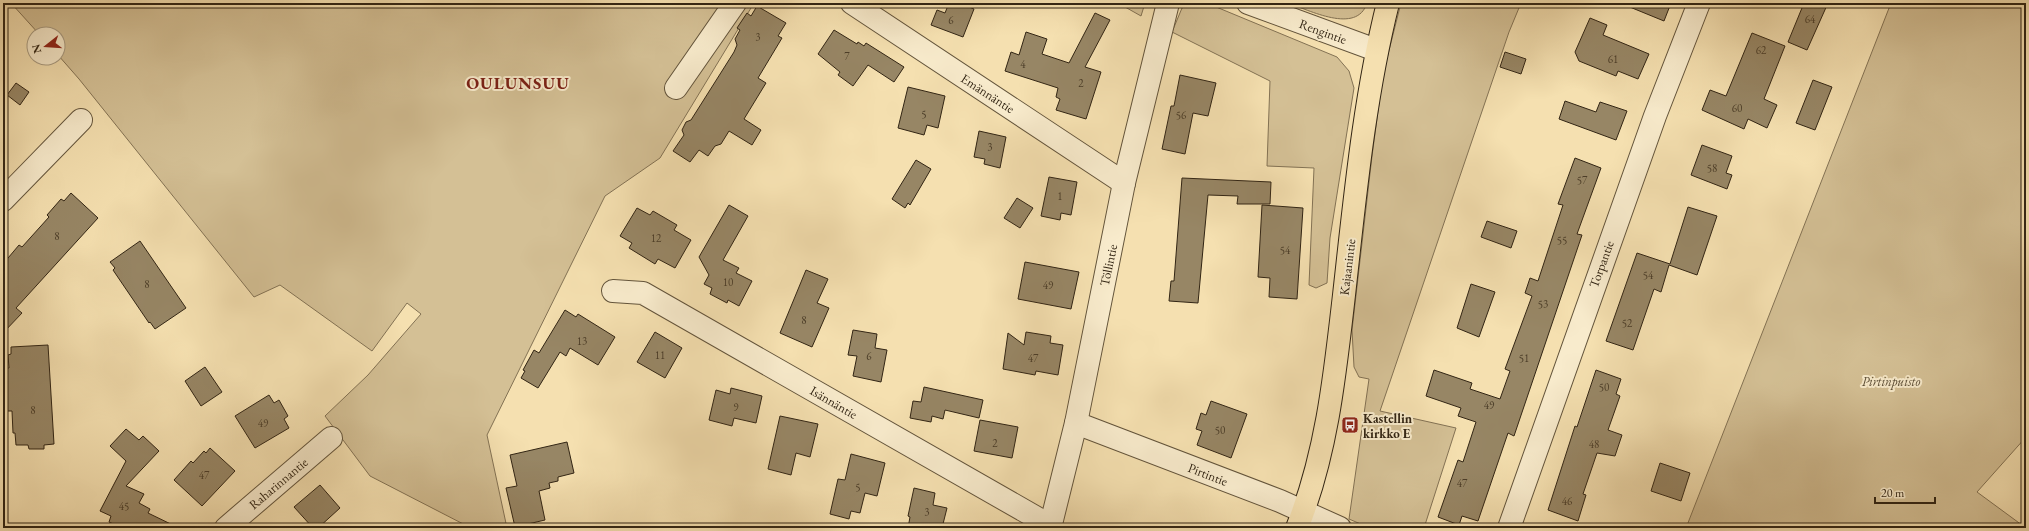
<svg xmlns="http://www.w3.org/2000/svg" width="2029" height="531" viewBox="0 0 2029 531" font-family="'EB Garamond',serif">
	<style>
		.green { fill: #d4c095; stroke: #837254 }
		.building { fill: #978665; stroke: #322514 }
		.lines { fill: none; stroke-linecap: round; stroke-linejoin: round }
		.minor-casing { stroke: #63543b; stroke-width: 24 }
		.major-casing { stroke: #322514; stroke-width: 24 }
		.minor { stroke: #f8ebcc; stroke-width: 22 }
		.major { stroke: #f5e0b0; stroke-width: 22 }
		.labels { text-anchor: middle; stroke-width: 4; stroke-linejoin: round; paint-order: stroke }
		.number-label { font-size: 11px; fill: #4b3d28 }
		.street-label { font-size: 13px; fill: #322514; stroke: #f8ebcc }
		.park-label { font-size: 13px; font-style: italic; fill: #5a4c34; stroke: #f8ebcc }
		.poi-label { font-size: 13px; font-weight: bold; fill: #322514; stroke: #f8ebcc; text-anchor: start }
		.district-label { font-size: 17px; font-weight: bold; letter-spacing: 1px; fill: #7a1f14; stroke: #f8ebcc }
	</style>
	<rect width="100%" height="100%" fill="#f5e0b0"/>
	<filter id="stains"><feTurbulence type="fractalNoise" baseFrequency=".005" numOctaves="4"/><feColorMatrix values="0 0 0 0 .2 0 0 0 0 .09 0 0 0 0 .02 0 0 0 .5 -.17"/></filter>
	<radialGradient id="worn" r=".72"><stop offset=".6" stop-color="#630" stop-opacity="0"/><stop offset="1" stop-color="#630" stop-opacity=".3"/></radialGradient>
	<g class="green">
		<polygon points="11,3 754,3 660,158 605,196 487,435 507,528 471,528 370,476 325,416 368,375 421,314 407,303 372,351 280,285 254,297 79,79 58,55 58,34 39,34"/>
		<polygon points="1118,3 1145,3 1141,16"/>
		<polygon points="1195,3 1209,4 1337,57 1349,71 1354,88 1330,238 1327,283 1316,288 1309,285 1314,168 1267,166 1270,81 1172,32 1182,8"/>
		<path d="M1288 3H1367C1357 35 1309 10 1288 3Z"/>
		<polygon points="1401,3 1521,3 1509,32 1380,411 1456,428 1424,528 1370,528 1349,519 1369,379 1359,377 1354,367 1352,330 1372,156 1383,74"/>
		<polygon points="1891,3 2026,3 2026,437 1977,492 2026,528 1686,528"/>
	</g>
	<g class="building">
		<polygon points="949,3 959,3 974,9 963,37 931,25 937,10 945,13"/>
		<polygon points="1620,3 1671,3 1664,21"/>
		<polygon points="1804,3 1828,3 1807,50 1788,42"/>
		<polygon points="757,6 786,23 778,36 782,38 758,78 766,83 744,119 761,130 752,145 729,131 721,144 715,146 708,156 699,150 690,162 673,151 684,135 682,130 686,122 691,120 734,52 737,45 735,39 740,30 737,28 747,13 751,16"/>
		<polygon points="1095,13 1110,20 1085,67 1101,72 1086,119 1056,110 1060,99 1056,97 1058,88 1005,71 1011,52 1019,55 1026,32 1047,39 1042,54 1069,63"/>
		<polygon points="1590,18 1607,25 1603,35 1649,54 1638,79 1618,71 1616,76 1579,61 1575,52"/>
		<polygon points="834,30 857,44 858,42 864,46 866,43 904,67 894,82 868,65 853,86 838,75 840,72 818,54"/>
		<polygon points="1752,33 1785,46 1764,99 1777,105 1767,128 1748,119 1744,129 1702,110 1710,90 1726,96"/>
		<polygon points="1505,52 1526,59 1521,74 1500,67"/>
		<polygon points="1180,75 1216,83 1208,116 1193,113 1185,154 1162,149 1171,106 1174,106"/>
		<polygon points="1813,80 1832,87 1815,130 1796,123"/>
		<polygon points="16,83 29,92 20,105 7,95"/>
		<polygon points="908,87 945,96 938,128 927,125 924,135 898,128"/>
		<polygon points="1565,101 1596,112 1600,102 1627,111 1616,140 1559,119"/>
		<polygon points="979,131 1006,137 1000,168 984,164 985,159 974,157"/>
		<polygon points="1702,145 1732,156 1726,173 1732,175 1727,189 1691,175"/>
		<polygon points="1575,158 1601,168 1577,234 1582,235 1514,436 1508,433 1478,521 1462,516 1459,525 1438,517 1458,460 1463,462 1476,422 1458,416 1461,408 1426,396 1434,370 1472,383 1470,389 1500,399 1510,371 1505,369 1532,296 1525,293 1530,278 1538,281 1563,205 1558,204"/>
		<polygon points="916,160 931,169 910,205 908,203 905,208 892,199"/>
		<polygon points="1049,177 1077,182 1071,215 1061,213 1060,220 1041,216"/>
		<polygon points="1182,178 1271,182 1270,204 1237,204 1238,196 1208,195 1198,303 1169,301 1171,281 1174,281"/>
		<polygon points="71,193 98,218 16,308 22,313 3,333 3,264 19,245 22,247 49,217 47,215 61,199 64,201"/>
		<polygon points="1017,198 1033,208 1020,228 1004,218"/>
		<polygon points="729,205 748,216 723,260 739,268 736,273 752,281 739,306 728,300 727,303 710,294 712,288 704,284 709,275 699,257"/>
		<polygon points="1262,205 1303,208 1297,299 1269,297 1270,278 1258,277"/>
		<polygon points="1688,207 1717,216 1697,275 1669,265 1661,292 1654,289 1633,350 1606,341 1637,253 1670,264"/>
		<polygon points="637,208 650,215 653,211 677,225 674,230 691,240 675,268 658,259 655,264 629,248 632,243 620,236"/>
		<polygon points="1487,221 1517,231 1511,248 1481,237"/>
		<polygon points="140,241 186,308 155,329 150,322 149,323 113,270 115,268 110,262"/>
		<polygon points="1025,262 1079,272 1071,309 1018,299"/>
		<polygon points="806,270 828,279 817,303 829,308 812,347 780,333"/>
		<polygon points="1471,284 1495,292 1479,337 1457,328"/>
		<polygon points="565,310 576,317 578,314 615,337 598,365 570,348 566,356 560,352 538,388 521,378 525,371 523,370 534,350 539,353"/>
		<polygon points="853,330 877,334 875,348 887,350 881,382 853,376 857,356 848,355"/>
		<polygon points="655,332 682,348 665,378 637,362"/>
		<polygon points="1026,332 1051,336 1050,343 1063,345 1058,375 1036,371 1035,375 1003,369 1008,333 1024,345"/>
		<polygon points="48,345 54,444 44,445 44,449 29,449 28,445 16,445 15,433 13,433 12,411 3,411 3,368 9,368 8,355 11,354 11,347"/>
		<polygon points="205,367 222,392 201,406 185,381"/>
		<polygon points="1596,370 1621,379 1616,394 1620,396 1608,430 1622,435 1615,456 1597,453 1583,494 1586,495 1578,521 1548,510 1575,426 1577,427"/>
		<polygon points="924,387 983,400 979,418 945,410 943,419 932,416 931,422 910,418 913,401 921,402"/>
		<polygon points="731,388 762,396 756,423 734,418 732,426 709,420 716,390 730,394"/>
		<polygon points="269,395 274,403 279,400 288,416 284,419 289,428 255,448 235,416"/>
		<polygon points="1211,401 1247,414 1231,458 1197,445 1202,431 1196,429 1201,413 1206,415"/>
		<polygon points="780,416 818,424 810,457 796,453 791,475 768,469"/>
		<polygon points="980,420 1018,427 1012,458 974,451"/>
		<polygon points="126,429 139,440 143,436 159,451 126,486 144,494 139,503 150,509 148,513 179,528 122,528 109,522 111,516 100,511 126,461 110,446"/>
		<polygon points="567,442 574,473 558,477 558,481 549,483 550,488 539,491 545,520 515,527 506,488 517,486 510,455"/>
		<polygon points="210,448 235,471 202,506 174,480 191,461 193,463 204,451 206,453"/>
		<polygon points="851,454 885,463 877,496 865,493 860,513 851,511 849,519 830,514 838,479 845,480"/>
		<polygon points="1660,463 1690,473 1681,501 1651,491"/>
		<polygon points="320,485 340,508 318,528 313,528 294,507"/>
		<polygon points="914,488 935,493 933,505 947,508 942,528 908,528 910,517 908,516"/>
	</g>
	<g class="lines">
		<g class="minor-casing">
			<g id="minor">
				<polyline points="852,3 1124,183"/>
				<polyline points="1248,3 1376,50"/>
				<polyline points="676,88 735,3"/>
				<polyline points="3,200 81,120"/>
				<polyline points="613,291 643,293 1051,526"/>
				<polyline points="1076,423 1280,501 1340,528"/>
				<polyline points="226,528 331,438"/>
				<polyline points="1050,528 1076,423 1124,183 1168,3"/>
				<polyline points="1509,528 1655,116 1699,3"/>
			</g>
		</g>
		<g class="major-casing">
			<path id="major" d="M1297 528C1327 453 1335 374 1344 295 1355 197 1364 99 1388 3"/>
		</g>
		<use href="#minor" class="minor"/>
		<use href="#major" class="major"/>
	</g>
	<defs>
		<g id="bus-square" transform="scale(0.9)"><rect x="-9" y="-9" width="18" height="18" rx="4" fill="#8f2418" stroke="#f8ebcc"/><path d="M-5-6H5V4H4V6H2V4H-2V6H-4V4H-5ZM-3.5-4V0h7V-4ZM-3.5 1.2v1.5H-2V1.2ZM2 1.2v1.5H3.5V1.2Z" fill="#fff"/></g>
	</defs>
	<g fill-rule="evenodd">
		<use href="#bus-square" x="1350" y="425"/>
	</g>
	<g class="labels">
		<g class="number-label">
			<text x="1810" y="23">64</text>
			<text x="951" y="24">6</text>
			<text x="758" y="41">3</text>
			<text x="1761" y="54">62</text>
			<text x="847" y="60">7</text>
			<text x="1613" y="63">61</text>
			<text x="1023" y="68">4</text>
			<text x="1081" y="87">2</text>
			<text x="1737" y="112">60</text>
			<text x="924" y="118">5</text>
			<text x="1181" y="119">56</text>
			<text x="990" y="151">3</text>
			<text x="1712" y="172">58</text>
			<text x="1582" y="184">57</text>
			<text x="1060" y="200">1</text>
			<text x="57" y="240">8</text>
			<text x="656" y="242">12</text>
			<text x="1562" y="244">55</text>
			<text x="1285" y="254">54</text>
			<text x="1648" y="279">54</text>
			<text x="728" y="286">10</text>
			<text x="147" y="288">8</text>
			<text x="1048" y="289">49</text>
			<text x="1543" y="308">53</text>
			<text x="804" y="324">8</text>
			<text x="1627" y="327">52</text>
			<text x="582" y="345">13</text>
			<text x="660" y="359">11</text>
			<text x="869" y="360">6</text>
			<text x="1033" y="362">47</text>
			<text x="1524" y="362">51</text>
			<text x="1604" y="391">50</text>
			<text x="1489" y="409">49</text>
			<text x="736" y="411">9</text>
			<text x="33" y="414">8</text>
			<text x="263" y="427">49</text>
			<text x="1220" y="434">50</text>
			<text x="995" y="447">2</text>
			<text x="1594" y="448">48</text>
			<text x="204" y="479">47</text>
			<text x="1462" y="487">47</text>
			<text x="858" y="491">5</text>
			<text x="1567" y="505">46</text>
			<text x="124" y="510">45</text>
			<text x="927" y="516">3</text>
		</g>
		<g class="street-label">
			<text transform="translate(1323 31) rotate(20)" y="5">Rengintie</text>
			<text transform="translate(988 93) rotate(33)" y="5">Emännäntie</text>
			<text transform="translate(1601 264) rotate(-70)" y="5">Torpantie</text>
			<text transform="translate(1108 265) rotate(-78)" y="5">Töllintie</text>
			<text transform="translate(1347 267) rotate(-83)" y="5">Kajaanintie</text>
			<text transform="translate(834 402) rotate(30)" y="5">Isännäntie</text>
			<text transform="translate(1208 474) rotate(21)" y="5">Pirtintie</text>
			<text transform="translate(278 483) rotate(-40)" y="5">Raharinnantie</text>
		</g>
		<g class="park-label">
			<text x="1891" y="386">Pirtinpuisto</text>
		</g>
		<g class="poi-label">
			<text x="1363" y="423">Kastellin<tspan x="1363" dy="15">kirkko E</tspan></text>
		</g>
		<g class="district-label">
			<text x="518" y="89">OULUNSUU</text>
		</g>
	</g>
	<rect width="2029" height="531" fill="none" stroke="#f5e0b0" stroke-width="16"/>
	<rect x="4" y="4" width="2021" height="523" fill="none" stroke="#322514" stroke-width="2"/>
	<rect x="8" y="8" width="2013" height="515" fill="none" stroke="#322514"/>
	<g transform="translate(46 46) rotate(253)"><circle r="19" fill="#f8ebcc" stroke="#a99c82"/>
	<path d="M0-3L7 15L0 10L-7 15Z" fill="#8f2418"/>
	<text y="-6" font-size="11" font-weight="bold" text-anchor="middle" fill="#322514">N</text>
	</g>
	<path d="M1875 497v6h60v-6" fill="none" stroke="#322514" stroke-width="2"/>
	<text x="1881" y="497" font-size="12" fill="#322514" stroke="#f8ebcc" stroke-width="3" paint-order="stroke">20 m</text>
	<rect width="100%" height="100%" filter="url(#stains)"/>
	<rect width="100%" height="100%" fill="url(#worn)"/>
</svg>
